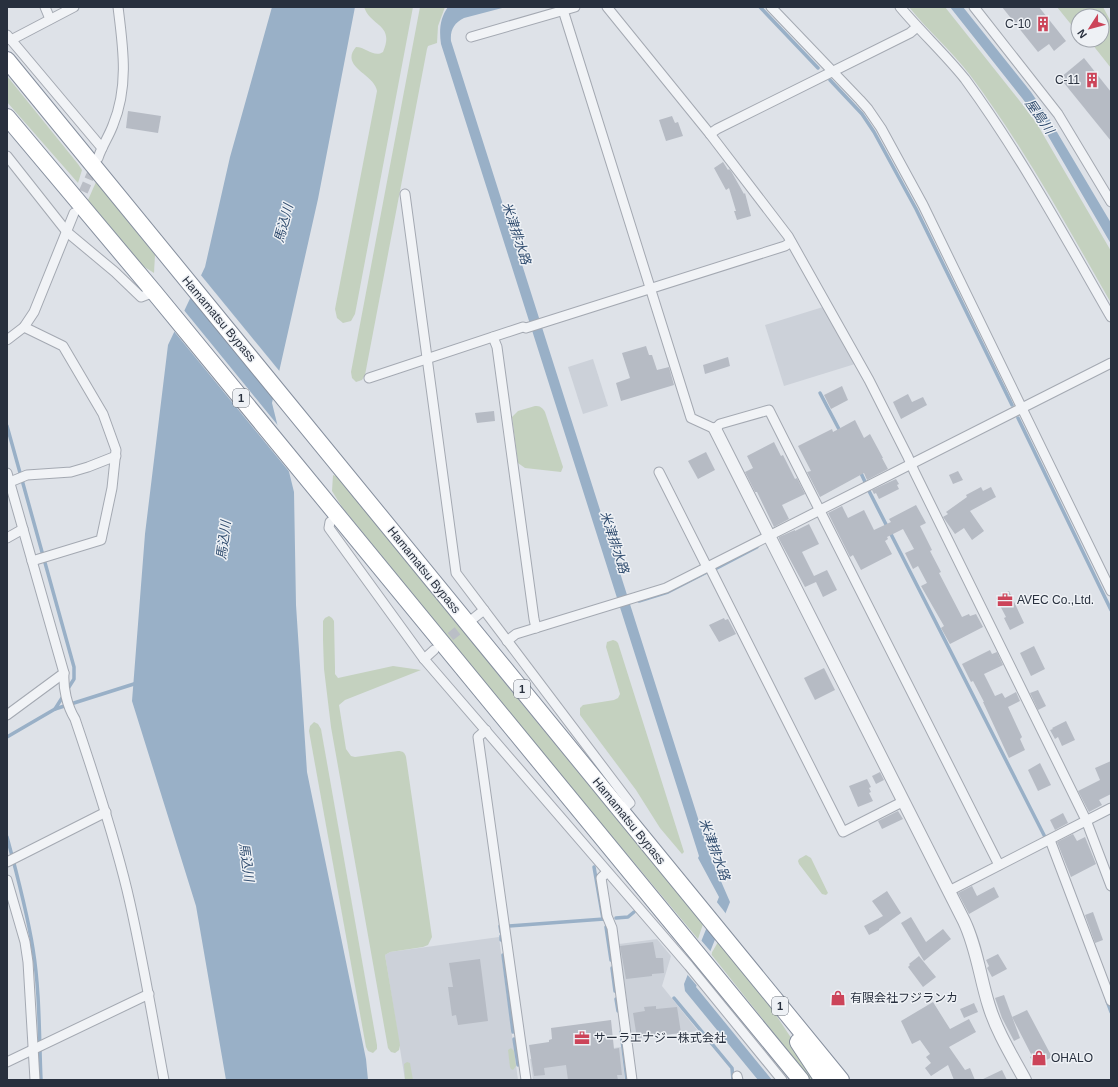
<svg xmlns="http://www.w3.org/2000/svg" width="1118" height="1087" viewBox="0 0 1118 1087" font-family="Arial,'Noto Sans JP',sans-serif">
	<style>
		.built { fill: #ccd1d9 }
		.green { fill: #c4d1bf }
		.water { fill: #99b0c7 }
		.pier { fill: #dee2e8 }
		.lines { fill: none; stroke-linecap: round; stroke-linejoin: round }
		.stream { stroke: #99b0c7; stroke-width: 3.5 }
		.building { fill: #b6bbc4 }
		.minor-tunnel { stroke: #babec6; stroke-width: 9; stroke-dasharray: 9 4.5; stroke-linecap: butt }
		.minor-casing { stroke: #a4a9b2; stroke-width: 11 }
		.tertiary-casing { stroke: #a4a9b2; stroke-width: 14 }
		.trunk-casing { stroke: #868f9e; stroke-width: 18 }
		.minor { stroke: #f1f3f6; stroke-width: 9 }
		.tertiary { stroke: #f1f3f6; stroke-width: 12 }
		.trunk { stroke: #fff; stroke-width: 16 }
		.labels { text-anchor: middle; stroke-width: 3; stroke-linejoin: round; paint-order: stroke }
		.shield { fill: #eef1f5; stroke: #636a75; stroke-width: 1 }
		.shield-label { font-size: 11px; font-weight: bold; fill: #28303e }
		.poi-label { font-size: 12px; fill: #28303e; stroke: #eef1f5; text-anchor: start }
		.street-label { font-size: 12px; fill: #28303e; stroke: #eef1f5 }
		.water-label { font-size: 13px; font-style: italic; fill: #334f71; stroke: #eef1f5 }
	</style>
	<rect width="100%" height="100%" fill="#dee2e8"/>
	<g class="built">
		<polygon points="823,307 855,364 784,386 765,325"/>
		<polygon points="593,359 608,406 583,414 568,367"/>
		<polygon points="499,937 518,1080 405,1080 385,955 390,952"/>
		<polygon points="657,939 671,956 662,986 698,1031 632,1039 619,944"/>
		<polygon points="621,1047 625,1080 533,1080 530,1059"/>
	</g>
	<g class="green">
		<path d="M364 7H413L355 314 351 321 343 323 337 318 335 309 377 91C375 74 339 67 356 47 366 47 374 58 383 52 395 24 371 27 364 7Z"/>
		<polygon points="420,7 445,7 438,26 437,43 428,46 427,49 365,375 362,380 356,382 352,378 351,372"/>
		<path d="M909 7H945L1019 100 1037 124 1111 251V303C1067 226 1024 147 970 75 952 51 928 31 909 7Z"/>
		<polygon points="1057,7 1103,7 1111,22 1111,68 1092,44 1086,43 1084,40 1102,40 1102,16 1078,16 1078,33"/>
		<polygon points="7,76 78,164 82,170 78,183 7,102"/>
		<polygon points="96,182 155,255 154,273 143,266 88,200"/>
		<path d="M535 406C540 406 542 407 545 412L563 467 561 472 525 468 518 463 512 417 518 411Z"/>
		<polygon points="333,475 338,477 442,602 499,676 703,924 698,939 529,737 342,507 332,491"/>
		<path d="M329 616 332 618 334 621 335 668V674L338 678 393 666 421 670 345 700 339 705 346 749 351 756 355 757 398 751C403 751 405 753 406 757L432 937 428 945 423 947 390 952 385 955 400 1045 399 1050 395 1053 391 1052 388 1048 331 727 324 669 323 640V621L325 618Z"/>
		<polygon points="613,640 616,641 618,643 684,852 682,854 660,828 636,790 580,715 580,708 583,705 614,700 618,698 620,694 606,647 607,642"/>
		<polygon points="314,722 318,724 321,729 377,1045 377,1049 373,1053 368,1051 366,1047 309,731 310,726"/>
		<polygon points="806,855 811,858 827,891 828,893 826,895 822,894 799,864 798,861 799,859"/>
		<polygon points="718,942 770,1006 819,1080 811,1080 711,954"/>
		<polygon points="511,1048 514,1051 516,1066 513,1070 511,1069 510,1067 508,1050"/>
		<polygon points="407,1062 410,1063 413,1080 405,1080 404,1064"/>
	</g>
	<g class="water">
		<polygon points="272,7 355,7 318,199 272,403 294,492 296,605 307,772 366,1059 368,1080 226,1080 196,906 132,701 145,534 168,345 205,267 230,157"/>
		<path d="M448 7H506L464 18C454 23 450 30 451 41L710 856 730 902 696 987 772 1080H758L685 991 684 984 719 897 698 858 699 856 441 44C439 30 440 18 448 7Z"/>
		<polygon points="950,7 963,7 1031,92 1048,117 1111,223 1111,244 1040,122 1022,98"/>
	</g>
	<g class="pier">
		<polygon points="200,274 281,373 275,399 190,295"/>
		<polygon points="183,309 280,428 292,475 173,330"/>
		<polygon points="716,901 727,915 717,940 705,926"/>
		<polygon points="700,939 712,953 698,987 686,973"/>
	</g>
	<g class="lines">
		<g class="stream">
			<polyline points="760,7 818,68"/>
			<polyline points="830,80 862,114 874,132 916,209 1012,405"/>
			<polyline points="820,393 841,433"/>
			<polyline points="1018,418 1111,610"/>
			<polyline points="7,426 74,667 74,679 55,709"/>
			<polyline points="860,471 866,484"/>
			<polyline points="868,489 1046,839"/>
			<polyline points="715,569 757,547"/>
			<polyline points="639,601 668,592 707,572"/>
			<polyline points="7,737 55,709 137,683"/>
			<path d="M7 837C17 874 27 911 33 949 40 992 39 1037 41 1080"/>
			<polyline points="594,867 603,919"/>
			<polyline points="616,918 628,917 634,912"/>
			<polyline points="500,926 501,932"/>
			<polyline points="509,926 604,919"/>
			<polyline points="606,927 611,960"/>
			<polyline points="501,936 501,940"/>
			<polyline points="503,955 513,1032"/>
			<polyline points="612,968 615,991"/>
			<polyline points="674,998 732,1068 733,1080"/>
			<polyline points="616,999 618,1011"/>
			<polyline points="1107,1001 1111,1012"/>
			<polyline points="621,1032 627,1080"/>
			<polyline points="514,1039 518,1065"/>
		</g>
	</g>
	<g class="building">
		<polygon points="1002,7 1039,7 1066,41 1054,51 1049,44 1038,52"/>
		<polygon points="1084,58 1111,92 1111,141 1060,78"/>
		<polygon points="128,111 161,116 158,133 126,128"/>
		<polygon points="672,116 675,123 678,122 683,136 666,141 659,120"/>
		<polygon points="723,162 728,170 729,169 731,171 744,194 745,193 751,216 737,220 734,211 736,211 729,188 726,190 714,168"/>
		<polygon points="646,346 649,355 652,355 657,370 669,367 674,385 621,401 616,383 630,378 622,353"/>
		<polygon points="728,357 730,366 705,374 703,365"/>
		<polygon points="842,386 848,400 831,409 824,395"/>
		<polygon points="908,394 912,402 923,397 927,405 901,419 893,402"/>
		<polygon points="494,411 495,421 477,423 475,413"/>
		<polygon points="855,420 864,438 870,434 883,458 882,458 888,469 867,480 864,473 820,497 807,472 811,471 798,446 832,429 833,432"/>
		<polygon points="774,442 781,456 783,455 795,479 797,478 805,494 782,505 789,519 774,527 757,492 755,492 745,472 753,468 747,456"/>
		<polygon points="706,452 715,470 698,479 688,461"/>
		<polygon points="958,471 963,480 953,484 949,475"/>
		<polygon points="896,479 899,484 897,485 899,489 879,499 876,493 874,494 872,490"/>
		<polygon points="981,487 983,491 991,487 996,497 970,511 984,531 972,540 964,528 955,534 943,517 948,514 946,512 967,497 966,495"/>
		<polygon points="916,505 926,523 920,526 932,550 930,551 941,572 939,573 962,617 969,614 970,616 976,614 983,627 950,644 941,628 944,626 921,586 927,583 918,566 913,569 905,553 914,549 903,529 887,537 888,539 885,541 892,554 861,570 853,555 850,557 828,513 842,506 848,518 864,510 874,530 891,522 889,519"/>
		<polygon points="809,524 819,544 802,552 814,576 827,570 837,590 823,597 816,582 805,587 779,539 779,537 795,530 795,531"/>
		<polygon points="1009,591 1024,623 1010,630 1004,618 1006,617 996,598"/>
		<polygon points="724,618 725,620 728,619 736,634 719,642 709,625"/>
		<polygon points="1034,646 1045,669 1031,676 1020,653"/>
		<polygon points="990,650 992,654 997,652 1003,665 984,674 995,696 1002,693 1005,698 1016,692 1020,701 1008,707 1022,737 1020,739 1025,750 1009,758 983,702 984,702 973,681 971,682 962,664"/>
		<polygon points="824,668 835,690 815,700 804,678"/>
		<polygon points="1038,690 1046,706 1038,710 1030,693"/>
		<polygon points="1066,721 1075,740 1062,746 1058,737 1055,739 1050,730 1053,729 1052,728"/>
		<polygon points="1111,761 1111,794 1099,800 1102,805 1089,812 1078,791 1100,780 1095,768"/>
		<polygon points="1040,763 1051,785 1038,791 1028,770"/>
		<polygon points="880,772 884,780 876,784 872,776"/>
		<polygon points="867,779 871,787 869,788 871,792 869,793 873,801 858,807 849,786"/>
		<polygon points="898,811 903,819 882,829 878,821"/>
		<polygon points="1063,813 1068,823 1055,830 1050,820"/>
		<polygon points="1073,834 1077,841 1085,837 1096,864 1071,877 1057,842"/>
		<polygon points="972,886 977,896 994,887 999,897 969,914 958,893"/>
		<polygon points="887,891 901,913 879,929 879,930 869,935 864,926 883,916 872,901"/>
		<polygon points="1093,912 1103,940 1095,943 1085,915"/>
		<polygon points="911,917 926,942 943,929 951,939 924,961 901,923"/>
		<polygon points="653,942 656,958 663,958 664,973 652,974 652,976 626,979 620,946"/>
		<polygon points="998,954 1007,969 992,977 987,968 989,966 986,960"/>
		<polygon points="919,956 936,977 923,987 908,967 910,965 909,964"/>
		<polygon points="480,959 488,1021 458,1025 456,1015 452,1016 448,987 453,987 449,963"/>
		<polygon points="1004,995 1020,1038 1014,1041 1002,1018 995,998"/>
		<polygon points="933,1002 950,1029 969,1019 976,1032 949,1047 965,1070 970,1068 975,1080 954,1080 948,1065 931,1076 925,1068 931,1063 926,1057 930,1054 920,1040 912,1044 901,1021"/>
		<polygon points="974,1003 978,1012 964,1018 960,1009"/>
		<polygon points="656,1006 656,1009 677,1007 681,1033 637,1038 633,1013 645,1011 644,1007"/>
		<polygon points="1027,1010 1052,1057 1035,1066 1030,1057 1032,1056 1012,1017"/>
		<polygon points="611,1020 614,1049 619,1048 622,1075 617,1075 618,1080 568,1080 566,1065 544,1068 545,1075 534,1076 529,1045 549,1042 549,1040 552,1039 551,1028"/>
		<polygon points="1002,1070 1007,1080 981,1080"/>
	</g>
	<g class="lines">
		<g class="minor-tunnel">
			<polyline points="78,204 95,165"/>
			<polyline points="440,645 471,620"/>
		</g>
		<g class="minor-casing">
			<g id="minor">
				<polyline points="45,7 50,19"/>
				<polyline points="607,7 710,134 788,236 869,380 908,457 914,471 1086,820 1111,886"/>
				<polyline points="771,7 860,100 868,109 881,128 923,205 1111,591"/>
				<path d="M900 7C921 32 945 54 965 79 1020 154 1065 237 1111 317"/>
				<polyline points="974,7 1058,114 1111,202"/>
				<polyline points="563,10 691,418 715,429 720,424 769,410 999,865"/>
				<polyline points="7,35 102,148"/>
				<polyline points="471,37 575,7"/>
				<polyline points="11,40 74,7"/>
				<polyline points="710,134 717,129 910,33 917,27"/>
				<polyline points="7,156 67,232 115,272 141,297 154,292"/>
				<path d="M98 158C102 146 109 136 113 125 129 86 123 47 118 7"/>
				<polyline points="405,194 456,573 630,803 621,811"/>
				<polyline points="24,327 63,346 103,414 116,450 112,488 101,540 32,561"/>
				<polyline points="493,337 497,347 534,619 536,628"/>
				<polyline points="7,340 24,327 34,312 74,213"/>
				<polyline points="369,378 523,327 526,328 785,246 791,242"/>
				<polyline points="659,472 707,567"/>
				<path d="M7 473 64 673C63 688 67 706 75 719 94 775 113 832 127 890 142 953 152 1016 164 1080"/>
				<polyline points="10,482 27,475 71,472 88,467 116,456"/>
				<polyline points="338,516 330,522 329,528 424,659 689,966 782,1080"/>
				<polyline points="7,538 23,529"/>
				<polyline points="709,566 843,832 904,801"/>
				<polyline points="474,618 484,610"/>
				<polyline points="507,641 516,634 666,588 1111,363"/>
				<polyline points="424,659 434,650"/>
				<polyline points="7,715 64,673"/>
				<polyline points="486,730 478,737 526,1080"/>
				<polyline points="1050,840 1111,1001"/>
				<polyline points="7,862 106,812"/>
				<polyline points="607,872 601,878 607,916 612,928 632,1080"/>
				<polyline points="7,880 25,942 28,962 35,1080"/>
				<polyline points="949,891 1111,808"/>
				<polyline points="7,1062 149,994"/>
				<polyline points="737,1076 738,1080"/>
			</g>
		</g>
		<g class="tertiary-casing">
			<path id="tertiary" d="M715 429 964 921C977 948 980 978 989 1006 997 1032 1012 1056 1025 1080"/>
		</g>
		<g class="trunk-casing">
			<g id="trunk">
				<polyline points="7,60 841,1080"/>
				<polyline points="7,117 154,292 801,1080"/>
				<polyline points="798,1042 823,1080"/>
			</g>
		</g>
		<use href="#minor" class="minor"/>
		<use href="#tertiary" class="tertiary"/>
		<use href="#trunk" class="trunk"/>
	</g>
	<defs>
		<g id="building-bare" transform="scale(1.2)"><path d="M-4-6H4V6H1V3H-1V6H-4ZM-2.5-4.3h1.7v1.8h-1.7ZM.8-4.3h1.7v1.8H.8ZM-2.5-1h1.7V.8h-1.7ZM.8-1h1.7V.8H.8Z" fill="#cc4459" stroke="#eef1f5" stroke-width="2.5" paint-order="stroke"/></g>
		<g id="office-bare" transform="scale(1.2)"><path d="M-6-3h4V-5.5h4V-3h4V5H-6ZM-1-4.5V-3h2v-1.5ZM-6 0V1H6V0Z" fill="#cc4459" stroke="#eef1f5" stroke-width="2.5" paint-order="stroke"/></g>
		<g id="shop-bare" transform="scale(1.2)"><path d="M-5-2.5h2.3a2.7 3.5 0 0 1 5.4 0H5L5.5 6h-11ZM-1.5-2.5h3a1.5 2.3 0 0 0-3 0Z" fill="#cc4459" stroke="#eef1f5" stroke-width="2.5" paint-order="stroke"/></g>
	</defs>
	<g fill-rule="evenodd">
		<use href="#building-bare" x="1043" y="24"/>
		<use href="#building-bare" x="1092" y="80"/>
		<use href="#office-bare" x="1005" y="600"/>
		<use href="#shop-bare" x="838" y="998"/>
		<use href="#office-bare" x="582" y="1038"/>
		<use href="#shop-bare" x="1039" y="1058"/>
	</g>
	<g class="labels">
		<g class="shield">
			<rect x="233" y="389" width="16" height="18" rx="3"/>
			<rect x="514" y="680" width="16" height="18" rx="3"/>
			<rect x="772" y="997" width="16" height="18" rx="3"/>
		</g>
		<g class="shield-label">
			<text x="241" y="402">1</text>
			<text x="522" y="693">1</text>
			<text x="780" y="1010">1</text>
		</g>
		<g class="poi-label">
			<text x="1031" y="28" text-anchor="end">C-10</text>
			<text x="1080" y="84" text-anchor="end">C-11</text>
			<text x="1017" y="604">AVEC Co.,Ltd.</text>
			<text x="850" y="1002">有限会社フジランカ</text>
			<text x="594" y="1042">サーラエナジー株式会社</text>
			<text x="1051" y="1062">OHALO</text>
		</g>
		<g class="street-label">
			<text transform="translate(219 319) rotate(50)" y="4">Hamamatsu Bypass</text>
			<text transform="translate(424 570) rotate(51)" y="4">Hamamatsu Bypass</text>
			<text transform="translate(629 821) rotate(51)" y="4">Hamamatsu Bypass</text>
		</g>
		<g class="water-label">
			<text transform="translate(1040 116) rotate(55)" y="5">屋島川</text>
			<text transform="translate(283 223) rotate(-75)" y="5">馬込川</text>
			<text transform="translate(517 233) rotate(72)" y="5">米津排水路</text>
			<text transform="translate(223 540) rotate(-83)" y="5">馬込川</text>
			<text transform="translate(615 542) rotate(72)" y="5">米津排水路</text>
			<text transform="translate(715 849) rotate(70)" y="5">米津排水路</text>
			<text transform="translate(247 862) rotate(82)" y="5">馬込川</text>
		</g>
	</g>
	<rect width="1118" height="1087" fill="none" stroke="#28303e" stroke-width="16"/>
	<g transform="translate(1090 28) rotate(234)"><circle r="19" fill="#eef1f5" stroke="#9fa4ac"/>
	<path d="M0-3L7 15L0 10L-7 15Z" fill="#cc4459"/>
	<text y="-6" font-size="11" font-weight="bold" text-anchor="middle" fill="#28303e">N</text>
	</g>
</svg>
